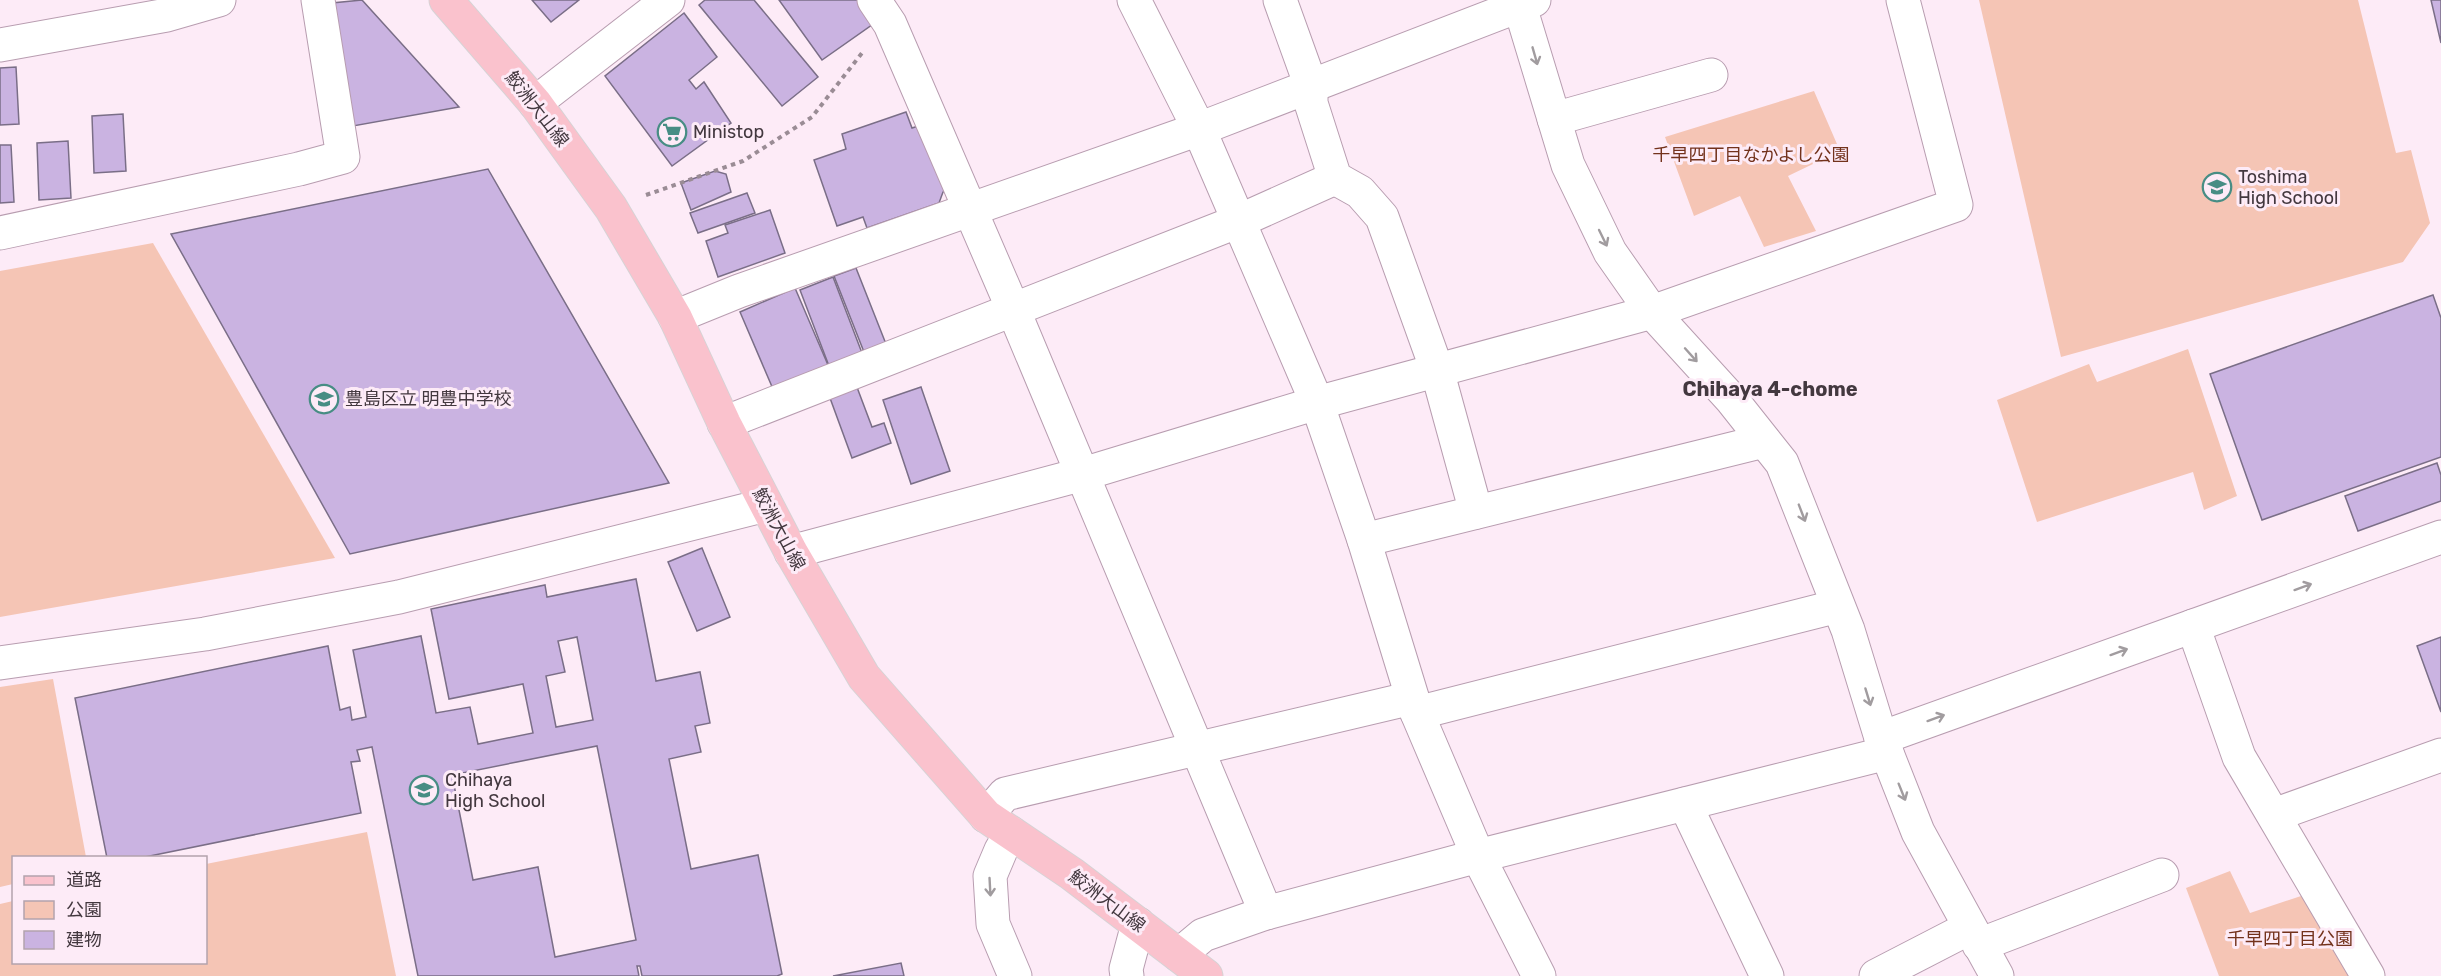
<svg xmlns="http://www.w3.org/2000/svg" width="2441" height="976" viewBox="0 0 2441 976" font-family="Rubik,'Noto Sans JP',sans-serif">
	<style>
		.green { fill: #f5c5b5 }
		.building { fill: #cab3e1; stroke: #7a6e87; stroke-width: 1.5; fill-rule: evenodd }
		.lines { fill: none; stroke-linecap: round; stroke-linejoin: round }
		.minor-casing { stroke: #b89db0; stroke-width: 35 }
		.major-casing { stroke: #d6d3d5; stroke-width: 35 }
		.path { stroke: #9a8c95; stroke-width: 4; stroke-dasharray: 4.5 4.5; stroke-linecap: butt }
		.minor { stroke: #fff; stroke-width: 33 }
		.major { stroke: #fac2cd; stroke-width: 33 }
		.oneway { stroke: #a19c9f }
		.labels { text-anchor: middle; stroke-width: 6; stroke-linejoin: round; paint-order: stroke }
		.street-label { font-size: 18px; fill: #43383f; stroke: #fdebf7 }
		.poi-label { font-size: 18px; fill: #43383f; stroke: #fdebf7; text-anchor: start }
		.park-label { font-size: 18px; fill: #73321c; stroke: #fdebf7 }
		.neighbourhood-label { font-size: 20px; font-weight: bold; fill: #43383f; stroke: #fdebf7 }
	</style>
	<rect width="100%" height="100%" fill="#fdebf7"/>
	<g class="green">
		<polygon points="1979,0 2358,0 2396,153 2411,150 2430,223 2403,262 2061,357"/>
		<polygon points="1814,91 1840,151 1788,176 1816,231 1764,247 1740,196 1694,216 1665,137"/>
		<polygon points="153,243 335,558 0,617 0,271"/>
		<polygon points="2188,349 2237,496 2204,510 2193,472 2037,522 1997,400 2089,364 2097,382"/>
		<polygon points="53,679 86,857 14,858 13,884 0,887 0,687"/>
		<polygon points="367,832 396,976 0,976 0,904 13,901 14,962 206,962 206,864"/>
		<polygon points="2230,871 2250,913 2307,894 2355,976 2219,976 2186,888"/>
	</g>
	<g class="building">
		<polygon points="362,0 459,107 353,126 332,3"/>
		<polygon points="532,0 579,0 551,22"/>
		<polygon points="705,0 754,0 818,77 782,106 699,5"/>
		<polygon points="779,0 861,0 876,22 822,60"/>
		<polygon points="2431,0 2441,0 2441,43"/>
		<polygon points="684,13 717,57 689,80 696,89 704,82 731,123 672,166 605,76"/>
		<polygon points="16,67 19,124 0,125 0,68"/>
		<polygon points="906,112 912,128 928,123 951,189 943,192 939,203 867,228 863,217 837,226 814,160 846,149 842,134"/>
		<polygon points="123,114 126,171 94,173 92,116"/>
		<polygon points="68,141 71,198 39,200 37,143"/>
		<polygon points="0,145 11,145 14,202 0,203"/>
		<polygon points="488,169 669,483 350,554 171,234"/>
		<polygon points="715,171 726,174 731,192 691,210 681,183"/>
		<polygon points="747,193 755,213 698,233 690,213"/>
		<polygon points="770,210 785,253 718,277 706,241 728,233 725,225"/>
		<polygon points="856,268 886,344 864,352 834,276"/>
		<polygon points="833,277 862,353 829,366 800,290"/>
		<polygon points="795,288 828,365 773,389 740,312"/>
		<polygon points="2433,295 2441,318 2441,457 2262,520 2210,374"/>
		<polygon points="855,382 872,427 884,423 891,443 852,458 830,398"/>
		<polygon points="921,387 950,471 911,484 883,400"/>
		<polygon points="2437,463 2441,475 2441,501 2358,531 2345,496"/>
		<polygon points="702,548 730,617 697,631 668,562"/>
		<path d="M636 579 656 681 700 672 710 723 695 726 701 752 669 759 691 869 758 855 782 974 777 976H642L640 966H637L639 976H418L372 747 357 750 360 761 351 762 361 813 140 858H107L75 698 328 646 340 710 350 707 352 720 366 717 353 650 421 636 436 713 470 707 478 744 533 733 523 684 449 699 431 609 545 585 547 597ZM577 637 593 720 556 727 546 676 565 672 558 641ZM597 746 636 940 555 957 538 867 473 880 452 775Z"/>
		<polygon points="2441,637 2441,712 2417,646"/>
		<polygon points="901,963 904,976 833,976"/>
	</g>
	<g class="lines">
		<g class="minor-casing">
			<g id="minor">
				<polyline points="874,0 890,24 1013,309 1266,913"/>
				<polyline points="1134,0 1199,129 1317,403 1364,540 1417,713 1478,856 1539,976"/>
				<polyline points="1280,0 1311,86 1311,103 1335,178 1360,192 1382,217 1437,370 1476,512"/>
				<polyline points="1518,0 1568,165 1610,252 1652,312 1732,400 1782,463 1848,630 1881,738 1918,832 1997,976"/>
				<polyline points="0,45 167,15 219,0"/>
				<polyline points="535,103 668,0"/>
				<polyline points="1554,119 1711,75"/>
				<polyline points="0,233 299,169 343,157 318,0"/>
				<polyline points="675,317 739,291 1199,129 1534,0"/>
				<polyline points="724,423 1239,221 1335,178"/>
				<polyline points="1364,540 1764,441"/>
				<polyline points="791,552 1083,474 1317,403 1652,312 1956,205 1903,0"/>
				<polyline points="2193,626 2239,757 2368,976"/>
				<polyline points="0,663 205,634 399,597 766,505"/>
				<polyline points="1417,713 1838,606"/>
				<polyline points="1881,738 2441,537"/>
				<polyline points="1685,804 1767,976"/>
				<polyline points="2274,815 2441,755"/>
				<polyline points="986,816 1005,794 1412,698"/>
				<polyline points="1011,833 1001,850 990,876 993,924 1015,976"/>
				<polyline points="1979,945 2162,875"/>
				<polyline points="1179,955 1203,935 1266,913 1478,856 1887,753"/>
				<polyline points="1127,976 1126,969 1138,924"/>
				<polyline points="1876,976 1969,928"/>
			</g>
		</g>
		<g class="major-casing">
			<polyline id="major" points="446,0 535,103 611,208 675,317 724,423 791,552 864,677 986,816 1072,874 1206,976"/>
		</g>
		<polyline class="path" points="646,195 743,161 812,117 862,53"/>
		<use href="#minor" class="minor"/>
		<use href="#major" class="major"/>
	</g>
	<defs><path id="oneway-shaft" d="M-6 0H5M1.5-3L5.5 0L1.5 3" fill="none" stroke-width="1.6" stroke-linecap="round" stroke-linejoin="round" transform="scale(1.5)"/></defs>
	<g class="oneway">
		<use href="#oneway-shaft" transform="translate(1535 56) rotate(74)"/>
		<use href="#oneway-shaft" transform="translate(1603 238) rotate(64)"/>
		<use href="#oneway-shaft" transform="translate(1691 355) rotate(48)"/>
		<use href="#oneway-shaft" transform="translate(1802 513) rotate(69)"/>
		<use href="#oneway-shaft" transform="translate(2303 587) rotate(-20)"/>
		<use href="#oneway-shaft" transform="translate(2119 652) rotate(-20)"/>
		<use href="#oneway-shaft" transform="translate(1868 697) rotate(73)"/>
		<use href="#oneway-shaft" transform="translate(1936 718) rotate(-20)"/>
		<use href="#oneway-shaft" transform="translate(1902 792) rotate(68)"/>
		<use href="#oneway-shaft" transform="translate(990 887) rotate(87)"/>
	</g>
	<defs>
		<g id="supermarket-ring" transform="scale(1.5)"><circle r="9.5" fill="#fdebf7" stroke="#478d84" stroke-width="1.5"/><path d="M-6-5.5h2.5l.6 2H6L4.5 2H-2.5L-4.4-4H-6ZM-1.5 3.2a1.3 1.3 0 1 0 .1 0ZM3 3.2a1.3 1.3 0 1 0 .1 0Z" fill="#478d84"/></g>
		<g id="school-ring" transform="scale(1.5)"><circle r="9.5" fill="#fdebf7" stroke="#478d84" stroke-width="1.5"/><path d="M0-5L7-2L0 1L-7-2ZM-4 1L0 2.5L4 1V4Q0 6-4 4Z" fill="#478d84"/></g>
	</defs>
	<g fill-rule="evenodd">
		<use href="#supermarket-ring" x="672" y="132"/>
		<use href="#school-ring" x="2217" y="187"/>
		<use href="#school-ring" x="324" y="399"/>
		<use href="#school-ring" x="424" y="790"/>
	</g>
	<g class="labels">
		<g class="street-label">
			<text transform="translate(537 109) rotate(52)" y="6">鮫洲大山線</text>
			<text transform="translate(779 529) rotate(62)" y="6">鮫洲大山線</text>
			<text transform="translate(1107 901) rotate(37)" y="6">鮫洲大山線</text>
		</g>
		<g class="poi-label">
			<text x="693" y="138">Ministop</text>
			<text x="2238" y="183">Toshima<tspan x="2238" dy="21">High School</tspan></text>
			<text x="345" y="405">豊島区立 明豊中学校</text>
			<text x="445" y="786">Chihaya<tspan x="445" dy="21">High School</tspan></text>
		</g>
		<g class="park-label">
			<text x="1751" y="161">千早四丁目なかよし公園</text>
			<text x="2290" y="945">千早四丁目公園</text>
		</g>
		<g class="neighbourhood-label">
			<text x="1770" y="396">Chihaya 4-chome</text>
		</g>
	</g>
	<rect x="12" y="856" width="195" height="108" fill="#fdebf7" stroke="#b3a3ad" stroke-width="1.5"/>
	<rect x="24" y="876" width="30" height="9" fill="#fac2cd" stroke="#b3a3ad" stroke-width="1.5"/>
	<text x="66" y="886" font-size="18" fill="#43383f">道路</text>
	<rect x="24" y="901" width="30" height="18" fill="#f5c5b5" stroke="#b3a3ad" stroke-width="1.5"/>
	<text x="66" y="916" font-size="18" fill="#43383f">公園</text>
	<rect x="24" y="931" width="30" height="18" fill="#cab3e1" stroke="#b3a3ad" stroke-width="1.5"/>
	<text x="66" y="946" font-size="18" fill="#43383f">建物</text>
</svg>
